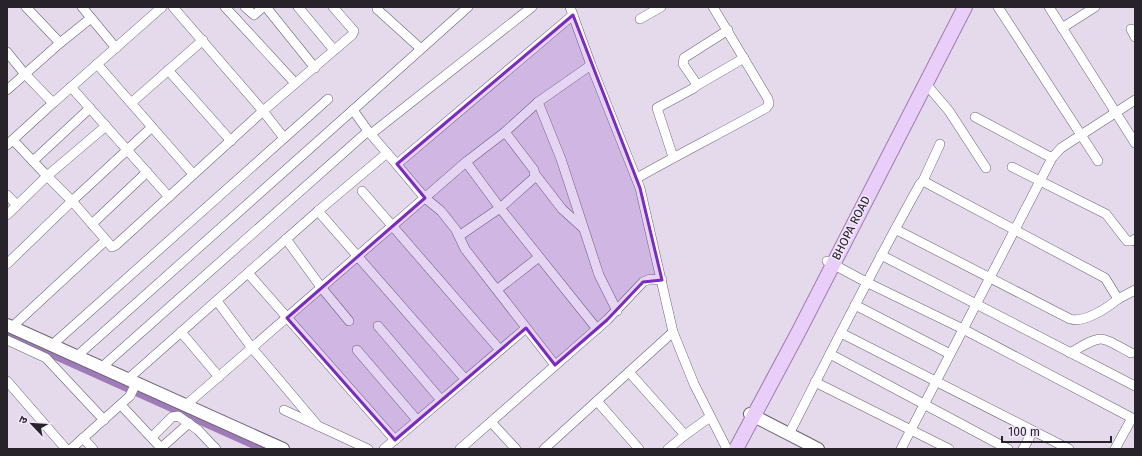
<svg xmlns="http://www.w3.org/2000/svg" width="1142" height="456" viewBox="0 0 1142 456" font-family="'Fira Sans','Noto Sans Devanagari',sans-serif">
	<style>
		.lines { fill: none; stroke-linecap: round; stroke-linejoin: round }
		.canal { stroke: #9f7bb7; stroke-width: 8 }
		.street-casing { stroke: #6c6373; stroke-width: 10 }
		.secondary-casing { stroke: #6c6373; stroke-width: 14 }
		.primary-casing { stroke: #9c7daf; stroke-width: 16 }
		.street { stroke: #fff; stroke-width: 9 }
		.secondary { stroke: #fff; stroke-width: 12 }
		.primary { stroke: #e9cefa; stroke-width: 14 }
		.marked { fill: #7b2cbf; fill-opacity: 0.2; stroke: #7b2cbf; stroke-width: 3; stroke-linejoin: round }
		.labels { text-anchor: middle; stroke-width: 3.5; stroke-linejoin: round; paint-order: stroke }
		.street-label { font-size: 12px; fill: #28232a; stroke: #f2e7fa }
	</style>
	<rect width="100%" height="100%" fill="#e5d9ec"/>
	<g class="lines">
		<polyline class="canal" points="7,334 263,449"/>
		<g class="street-casing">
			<g id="street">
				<polyline points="82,7 116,48"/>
				<polyline points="173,7 263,111 284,138"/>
				<polyline points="225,7 295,83"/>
				<polyline points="245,7 254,15 263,7"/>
				<polyline points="266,7 315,68"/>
				<polyline points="298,7 334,50"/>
				<polyline points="570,7 591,65 640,188 673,332 694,384 727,449"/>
				<polyline points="998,7 1098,161"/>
				<polyline points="1049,7 1135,143"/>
				<polyline points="377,9 420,48"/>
				<polyline points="640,19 661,7"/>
				<polyline points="1062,28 1095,7"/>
				<polyline points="1131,29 1135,37"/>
				<polyline points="60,43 91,18"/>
				<polyline points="7,52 24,73 53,103 7,145"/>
				<polyline points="97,64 193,174"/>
				<polyline points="591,65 538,102 561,159 599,275 617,311"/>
				<polyline points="168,70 231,141"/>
				<polyline points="926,84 949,111 986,168"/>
				<polyline points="696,86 744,58"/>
				<polyline points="71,87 169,197"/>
				<polyline points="7,90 60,43 26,7"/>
				<polyline points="53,103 162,7"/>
				<polyline points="131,103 203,40"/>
				<polyline points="353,110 468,7"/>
				<polyline points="975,117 1052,158"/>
				<polyline points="371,134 532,7"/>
				<polyline points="13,140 47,176 106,126"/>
				<polyline points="387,153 425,198 441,211 456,230 465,249 555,365"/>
				<polyline points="673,157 657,108 694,88 696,83 683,64 684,58 728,30"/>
				<polyline points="33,161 90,108"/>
				<polyline points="466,162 505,132 538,102"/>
				<polyline points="397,164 573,15"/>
				<polyline points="1012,167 1106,214 1127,241 1132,241 1135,239"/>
				<polyline points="535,174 562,209 583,228"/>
				<path d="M637 178C679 154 723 132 766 108L769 104 768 99 713 7"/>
				<polyline points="923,181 940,144"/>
				<polyline points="362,191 500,350"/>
				<polyline points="7,195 17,205"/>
				<polyline points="318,211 465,379"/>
				<polyline points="7,215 47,176 72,201 112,247 116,245 263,111 352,35 354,31 333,7"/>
				<polyline points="92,224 147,172"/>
				<polyline points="459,236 500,208 535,177 534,170 505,132"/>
				<polyline points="286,239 321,287 349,321"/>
				<polyline points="881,255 1135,386"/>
				<polyline points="827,261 866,282 963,329 1132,418 1115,449"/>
				<polyline points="7,264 72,201 152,127"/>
				<polyline points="248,273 395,440"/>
				<polyline points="498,289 539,257"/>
				<polyline points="1118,299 1135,290"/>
				<polyline points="217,301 252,348 318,426"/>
				<polyline points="855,305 950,354"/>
				<polyline points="378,326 441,400"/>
				<polyline points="12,327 105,241"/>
				<polyline points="181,332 219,377"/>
				<polyline points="841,333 1069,449"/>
				<polyline points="7,340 46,358 104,420"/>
				<polyline points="52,345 328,99"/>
				<polyline points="357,350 417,420"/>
				<path d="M1070 353C1103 334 1098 335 1131 353"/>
				<polyline points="830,354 1008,449"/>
				<polyline points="77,356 353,110 368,131"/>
				<polyline points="102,367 368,131 387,153 318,211 128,379"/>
				<polyline points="629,372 685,435 710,417"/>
				<polyline points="7,381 66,449"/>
				<polyline points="815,382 949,449"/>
				<polyline points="597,401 639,449"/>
				<polyline points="121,405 162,449"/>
				<polyline points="186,405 466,162 500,208 597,329"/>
				<polyline points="284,410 368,449"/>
				<polyline points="491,422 516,449"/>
				<path d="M789 434C832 350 874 266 920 184L923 181 1105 278 1118 299C1107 308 1085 323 1070 319L895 229"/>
				<polyline points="152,437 172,417 178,416 198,430 216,449"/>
				<polyline points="83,438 93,449"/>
				<polyline points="161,448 189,423"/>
				<polyline points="71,449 130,396 136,383"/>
				<polyline points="384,449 526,328"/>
				<polyline points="460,449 607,320 643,282 650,279 662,280"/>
				<polyline points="544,449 673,332"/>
				<polyline points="668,449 685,435"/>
				<polyline points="901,449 1052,158 1061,148 1135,100"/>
				<polyline points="1023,449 1033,431"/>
			</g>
		</g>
		<g class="secondary-casing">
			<g id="secondary">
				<polyline points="7,325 283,449"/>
				<polyline points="750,414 818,449"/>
			</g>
		</g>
		<g class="primary-casing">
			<polyline id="primary" points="736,449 799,331 965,7"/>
		</g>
		<use href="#street" class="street"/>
		<use href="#secondary" class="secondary"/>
		<use href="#primary" class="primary"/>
	</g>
	<path class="marked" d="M573 15 640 188 662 280 643 282 607 320 555 365 526 328 395 440 287 318 425 198 397 164Z"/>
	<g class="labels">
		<g class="street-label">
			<text transform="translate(851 228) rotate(-63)" y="4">BHOPA ROAD</text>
		</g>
	</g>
	<rect width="1142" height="456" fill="none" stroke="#28232a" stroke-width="16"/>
	<g transform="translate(32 424) rotate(295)" stroke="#f2e7fa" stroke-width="3" paint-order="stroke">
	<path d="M0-3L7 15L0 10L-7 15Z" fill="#28232a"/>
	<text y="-6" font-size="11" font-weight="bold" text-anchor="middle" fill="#28232a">उ</text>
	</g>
	<path d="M1002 436v6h109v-6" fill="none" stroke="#28232a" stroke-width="2"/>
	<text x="1008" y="436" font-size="12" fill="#28232a" stroke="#f2e7fa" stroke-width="3" paint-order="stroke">100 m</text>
</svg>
